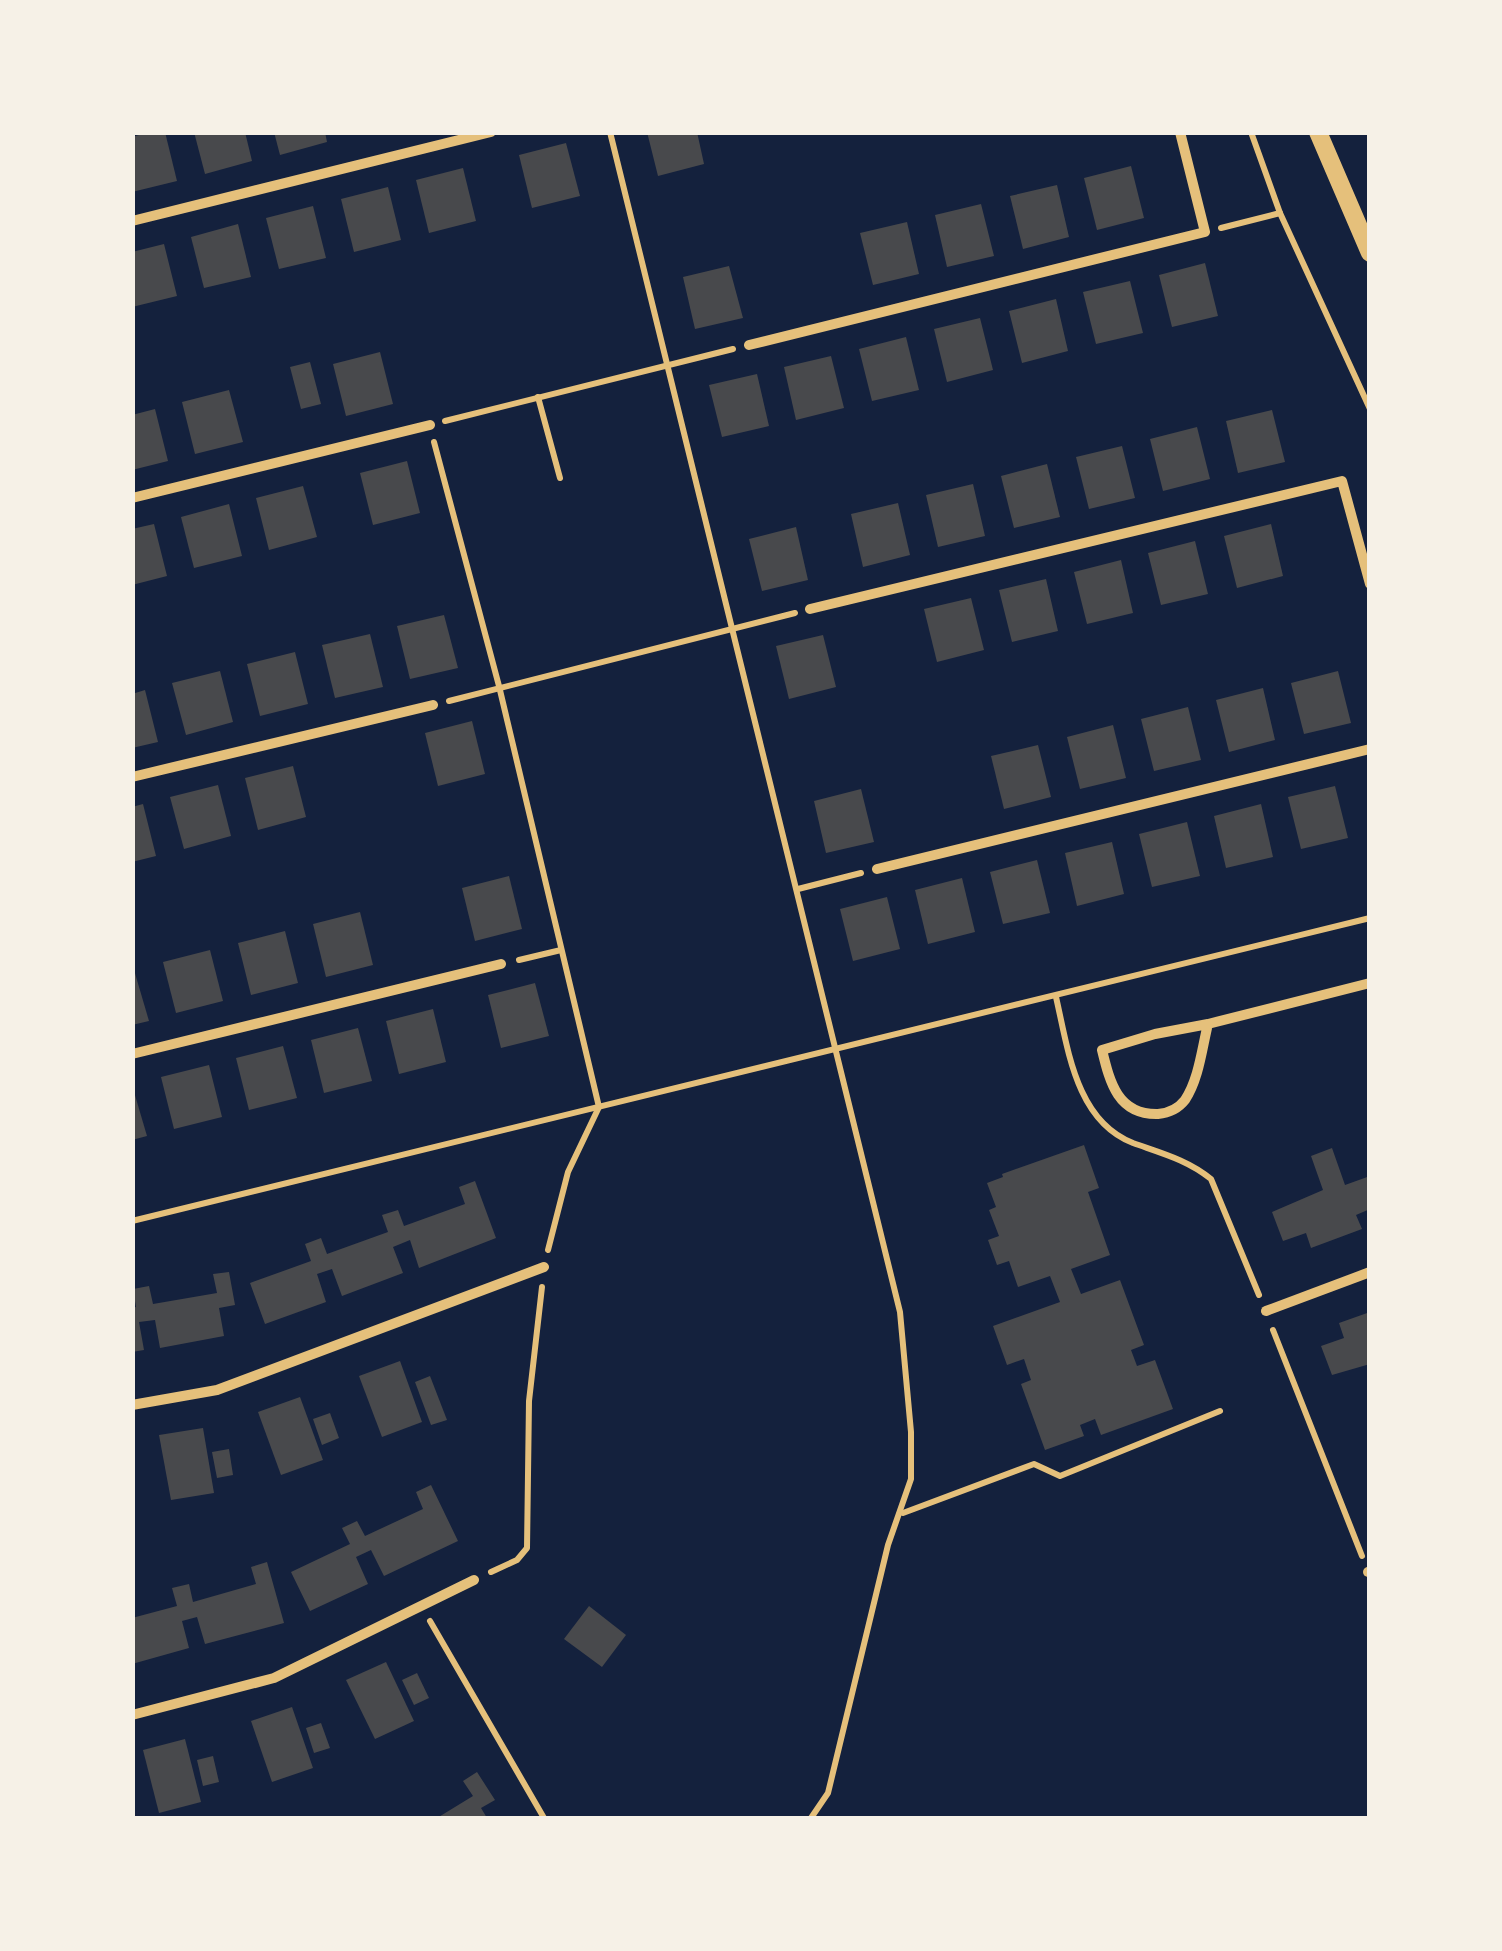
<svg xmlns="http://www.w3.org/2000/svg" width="1502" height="1951" viewBox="0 0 1502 1951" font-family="'Source Sans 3',sans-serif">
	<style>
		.building { fill: #48494c }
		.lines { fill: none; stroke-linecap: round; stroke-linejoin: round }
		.path { stroke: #e5c07b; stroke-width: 6 }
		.minor { stroke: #e5c07b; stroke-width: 10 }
		.tertiary { stroke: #e5c07b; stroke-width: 18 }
	</style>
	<rect width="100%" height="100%" fill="#14213d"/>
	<g class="building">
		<polygon points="150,132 165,132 177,181 132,192 132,137"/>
		<polygon points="194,132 245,132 252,161 205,174"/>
		<polygon points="274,132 325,132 327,142 280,155"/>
		<polygon points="647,132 697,132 704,164 658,176"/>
		<polygon points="566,143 580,196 532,208 519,155"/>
		<polygon points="1131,166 1144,218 1097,230 1084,178"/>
		<polygon points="463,168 476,221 429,233 416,180"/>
		<polygon points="1057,185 1069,237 1023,249 1010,196"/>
		<polygon points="388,187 401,240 354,252 341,199"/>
		<polygon points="981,204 994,256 947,267 935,215"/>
		<polygon points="313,206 326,258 279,269 266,218"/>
		<polygon points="907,222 919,274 873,285 860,233"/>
		<polygon points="238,224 251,277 204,288 191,237"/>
		<polygon points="164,244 177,296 132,307 132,252"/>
		<polygon points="1205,263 1218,316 1172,327 1159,275"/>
		<polygon points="729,266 743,318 695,329 683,277"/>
		<polygon points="1130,281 1143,333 1096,344 1083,292"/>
		<polygon points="1056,299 1068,351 1022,363 1009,311"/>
		<polygon points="980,318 993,370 947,382 934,329"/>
		<polygon points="906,337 919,390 872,401 859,349"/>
		<polygon points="380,352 393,404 346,416 333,364"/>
		<polygon points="831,356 844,408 796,420 784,367"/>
		<polygon points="310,362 321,404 301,409 290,367"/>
		<polygon points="757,374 769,426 722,437 709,385"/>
		<polygon points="229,390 243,442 195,454 182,402"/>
		<polygon points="155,409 168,461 132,470 132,415"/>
		<polygon points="1272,410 1285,462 1238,473 1226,421"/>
		<polygon points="1197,427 1210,479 1163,491 1150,439"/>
		<polygon points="1122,446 1135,498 1089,509 1076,457"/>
		<polygon points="407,461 420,513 373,525 360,473"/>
		<polygon points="1047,464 1060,517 1014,528 1001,476"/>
		<polygon points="973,484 985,536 938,547 926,495"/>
		<polygon points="303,486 317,537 269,550 256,498"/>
		<polygon points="898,503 910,555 863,567 851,514"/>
		<polygon points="229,504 242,556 194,568 181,517"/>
		<polygon points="154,524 167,576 132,585 132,529"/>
		<polygon points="1271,524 1283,576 1237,588 1224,536"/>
		<polygon points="796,527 808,580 762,591 749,539"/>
		<polygon points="1195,541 1208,594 1161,605 1148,553"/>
		<polygon points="1121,560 1133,613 1087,624 1074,572"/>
		<polygon points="1046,579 1058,631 1012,642 999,590"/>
		<polygon points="971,598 984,650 937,662 924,609"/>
		<polygon points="444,615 458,668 410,679 397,626"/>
		<polygon points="370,634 383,687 335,698 322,645"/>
		<polygon points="823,635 836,687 789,699 776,646"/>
		<polygon points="295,652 308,704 260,716 247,664"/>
		<polygon points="220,671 233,722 186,735 172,683"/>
		<polygon points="1338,671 1351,723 1304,734 1291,683"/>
		<polygon points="1263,688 1275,740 1229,752 1216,700"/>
		<polygon points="145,690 158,742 132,748 132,694"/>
		<polygon points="1188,707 1201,760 1154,771 1141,719"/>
		<polygon points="472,721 485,774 438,786 425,733"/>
		<polygon points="1113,725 1126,778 1080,789 1067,737"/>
		<polygon points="1038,745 1051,797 1004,809 991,756"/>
		<polygon points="293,766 306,817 258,830 245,778"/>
		<polygon points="218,785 231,836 184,849 170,797"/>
		<polygon points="1335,786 1348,838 1301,849 1288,797"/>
		<polygon points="861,789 874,842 826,853 814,801"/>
		<polygon points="143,804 156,856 132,862 132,807"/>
		<polygon points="1261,804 1273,857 1226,868 1214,816"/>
		<polygon points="1187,822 1200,876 1152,887 1139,834"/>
		<polygon points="1112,842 1124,894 1077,906 1065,853"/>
		<polygon points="1037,860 1050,913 1003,924 990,872"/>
		<polygon points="509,876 522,929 475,941 462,888"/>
		<polygon points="962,878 975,932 928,944 915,890"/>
		<polygon points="887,897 900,949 853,961 840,909"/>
		<polygon points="360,912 373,965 326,977 313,924"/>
		<polygon points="285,931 298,983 251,995 238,943"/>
		<polygon points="210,950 223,1001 176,1013 163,962"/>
		<polygon points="132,963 149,1021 132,1025"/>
		<polygon points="535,983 549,1036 501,1048 488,995"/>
		<polygon points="433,1009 446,1062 399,1074 386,1021"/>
		<polygon points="358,1028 372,1081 324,1093 311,1040"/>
		<polygon points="283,1046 297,1098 249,1110 236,1058"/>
		<polygon points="209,1065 222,1117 174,1129 161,1077"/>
		<polygon points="132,1085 147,1136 132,1140"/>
		<polygon points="1084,1145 1099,1188 1088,1192 1110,1255 1071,1269 1081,1294 1120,1280 1144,1345 1131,1350 1137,1366 1155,1360 1173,1409 1101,1435 1095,1419 1080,1425 1084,1436 1045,1450 1021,1384 1031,1380 1024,1359 1007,1365 993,1326 1060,1302 1050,1276 1018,1287 1009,1261 997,1265 988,1240 999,1236 989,1210 996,1207 987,1183 1003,1177 1002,1174"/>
		<polygon points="1332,1148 1345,1185 1370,1176 1370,1209 1356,1215 1362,1229 1311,1248 1306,1233 1283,1241 1272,1212 1323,1190 1311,1156"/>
		<polygon points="475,1181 496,1238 419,1268 410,1240 393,1247 403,1273 342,1296 332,1269 317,1274 326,1302 265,1324 250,1283 311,1261 305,1244 321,1238 327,1254 388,1232 382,1215 398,1210 404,1226 465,1204 459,1187"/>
		<polygon points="229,1272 235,1305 219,1308 224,1336 160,1348 155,1320 139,1322 144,1350 132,1352 132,1308 136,1307 133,1289 149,1286 153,1304 217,1293 213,1274"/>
		<polygon points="1370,1312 1370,1364 1332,1375 1321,1346 1344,1338 1339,1323"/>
		<polygon points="400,1361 422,1422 382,1437 359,1376"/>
		<polygon points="430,1376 447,1420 431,1425 415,1382"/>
		<polygon points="300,1397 323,1460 281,1475 258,1412"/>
		<polygon points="330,1413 339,1438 322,1445 313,1419"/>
		<polygon points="203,1428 214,1493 171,1500 159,1435"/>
		<polygon points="229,1449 233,1475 217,1478 212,1452"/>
		<polygon points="431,1485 458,1541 384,1576 371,1550 356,1557 368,1584 310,1611 291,1572 350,1544 342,1528 357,1521 365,1536 423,1509 416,1492"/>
		<polygon points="267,1562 284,1623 205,1644 197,1617 182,1621 189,1648 132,1664 132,1618 177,1606 172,1588 189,1584 193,1602 256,1584 251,1567"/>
		<polygon points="589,1606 626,1635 602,1667 564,1639"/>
		<polygon points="386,1662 414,1721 375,1739 346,1680"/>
		<polygon points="417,1673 429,1698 414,1705 402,1680"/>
		<polygon points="292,1707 313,1768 272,1782 251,1721"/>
		<polygon points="321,1723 330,1748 314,1753 306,1728"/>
		<polygon points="185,1739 201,1802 159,1813 143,1750"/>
		<polygon points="213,1756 219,1782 203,1786 197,1760"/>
		<polygon points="477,1772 495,1800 481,1808 487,1818 437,1818 473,1796 463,1781"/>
	</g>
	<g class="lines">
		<g class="path">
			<polyline points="610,132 900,1312 911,1432 911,1479 888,1545 828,1793 811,1818"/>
			<polyline points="1251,132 1280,213 1370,409"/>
			<polyline points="1221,228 1280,213"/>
			<polyline points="538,397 560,478"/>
			<polyline points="445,421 733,349"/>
			<polyline points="434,442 499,686 599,1107 568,1172 548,1250"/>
			<polyline points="449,701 795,613"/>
			<polyline points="798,889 861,873"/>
			<polyline points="519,960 561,950"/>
			<path d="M1056 997C1068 1049 1076 1121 1133 1143 1161 1153 1188 1160 1211 1179L1259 1295"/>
			<polyline points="132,1221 1370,918"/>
			<polyline points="1273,1330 1362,1556"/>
			<polyline points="903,1513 1034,1464 1060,1476 1220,1411"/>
			<polyline points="491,1572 517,1560 527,1548 529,1401 542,1287"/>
			<polyline points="430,1621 544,1818"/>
		</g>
		<g class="minor">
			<polyline points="132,221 491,132"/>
			<polyline points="749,345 1205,232 1180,132"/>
			<polyline points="132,498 430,425"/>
			<polyline points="810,609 1342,481 1370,584"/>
			<polyline points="132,777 433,705"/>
			<polyline points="877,869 1370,749"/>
			<path d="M1208 1024C1202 1048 1199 1079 1185 1100 1178 1109 1169 1113 1158 1114 1118 1115 1110 1083 1102 1050L1155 1034 1208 1024 1370 983"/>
			<polyline points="132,1054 501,964"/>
			<polyline points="1266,1311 1370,1272"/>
			<polyline points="132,1405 217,1390 544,1267"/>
			<polyline points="1368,1572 1370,1572"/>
			<polyline points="132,1715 274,1678 474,1580"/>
		</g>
		<polyline class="tertiary" points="1318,132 1370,253"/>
	</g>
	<rect width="1502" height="1951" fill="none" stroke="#f6f1e7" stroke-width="270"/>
</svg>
